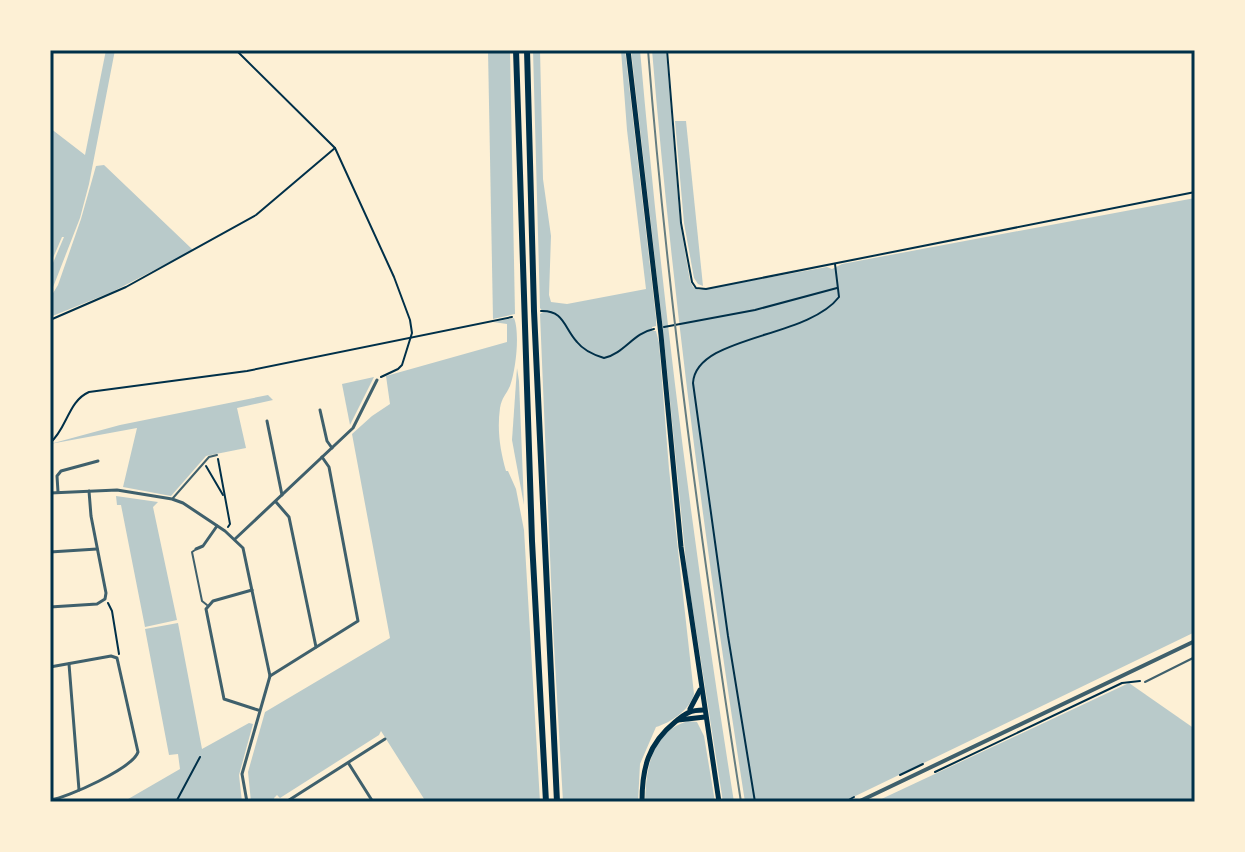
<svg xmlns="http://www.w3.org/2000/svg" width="1245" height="852" viewBox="0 0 1245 852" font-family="'Exo 2',sans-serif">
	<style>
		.green { fill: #b9caca }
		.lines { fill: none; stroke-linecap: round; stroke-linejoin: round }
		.path { stroke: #003049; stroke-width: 2 }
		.service { stroke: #3f606c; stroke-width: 2 }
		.minor { stroke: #3f606c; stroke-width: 3 }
		.tertiary { stroke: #3f606c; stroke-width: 4 }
		.secondary { stroke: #003049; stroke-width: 5 }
		.motorway { stroke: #003049; stroke-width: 6 }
		.rail { stroke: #657d81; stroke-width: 2 }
		.neatline { fill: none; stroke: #003049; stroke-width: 3 }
	</style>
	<rect width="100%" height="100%" fill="#fdf0d5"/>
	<g class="green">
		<polygon points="106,50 115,50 89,184 80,218 50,295 50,270 64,237 62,237 53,258 50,255 50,128 85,155"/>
		<polygon points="488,50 510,50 515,314 493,319"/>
		<path d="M533 50H540L543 179 551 236 549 295 551 302 567 304 646 289 627 130 621 50H625L656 318V326L652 327V331H656L659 343 669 469 694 694C690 710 670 723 656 727L640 764 638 802H563L553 628 540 314 543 312 540 308Z"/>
		<path d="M631 50H640C662 302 694 552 734 802H723L687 572 663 330Z"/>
		<path d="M652 50H666L680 222 690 281 693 287 699 290 827 267 832 269 842 264 1195 198V632L843 802H745C706 552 673 302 652 50Z"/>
		<polygon points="675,121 686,121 703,286 698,284 694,278 684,223"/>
		<polygon points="104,165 193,250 112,292 50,317 50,298 58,285 81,219 96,166"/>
		<path d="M514 318C520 333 516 369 510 386 506 395 502 397 500 408 497 430 500 450 506 471H508L516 489 524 530 540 802H426L381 731 379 735 280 798 277 795 274 798 275 802H251L248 772 265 712 390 638 352 434 372 416 390 404 386 376 507 342V324L493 322Z"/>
		<polygon points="517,368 519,381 524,505 512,440"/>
		<polygon points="374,377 350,425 342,384"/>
		<polygon points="268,395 273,400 237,408 246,448 206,456 171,496 123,487 137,428 50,444 120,425"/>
		<polygon points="116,496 158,502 153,507 177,620 145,627 121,505 117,505"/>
		<polygon points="178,623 202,749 249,723 253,724 239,775 242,802 123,802 180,769 178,754 169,755 145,629"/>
		<polygon points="1129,683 1195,729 1195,802 875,802"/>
		<path d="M688 721 697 722 704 736 715 802H645C646 769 651 732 688 721Z"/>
	</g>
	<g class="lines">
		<g class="path">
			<polyline points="236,50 335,148 394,277 410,320 412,333 402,365 398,369 381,377"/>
			<polyline points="667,50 681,223 692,282 696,288 706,289 1195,192"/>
			<polyline points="50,52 51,50"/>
			<path d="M541 311C564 310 564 328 577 342 584 351 594 355 604 358 625 353 633 333 654 329"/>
			<polyline points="50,320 126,287 256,215 335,148"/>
			<polyline points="664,327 755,310 837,288"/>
			<path d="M50 443C67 429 68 401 89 392L247 371 512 317"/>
			<polyline points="218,459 230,524 228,527"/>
			<polyline points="206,466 223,495"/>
			<polyline points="108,603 112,611 119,654"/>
			<polyline points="935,772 1122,683 1140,681"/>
			<polyline points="900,775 923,764"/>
			<polyline points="176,802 200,757"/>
			<path d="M755 802 728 636 693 383C696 335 807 339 839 297L835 264"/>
			<polyline points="845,802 854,797"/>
		</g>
		<g class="service">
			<polyline points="173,498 209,457 217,455"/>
			<polyline points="195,550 192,552 202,601 207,605"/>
			<polyline points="1145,682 1195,657"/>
		</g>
		<g class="minor">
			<polyline points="320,410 327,441 332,448"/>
			<polyline points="267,421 282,495"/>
			<polyline points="58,492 57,476 61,471 98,461"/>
			<polyline points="50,493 117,490 172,499 183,503 225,531 243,548 270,676 242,774 247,802"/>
			<polyline points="276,502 289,517 316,647"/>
			<polyline points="235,539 353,428 377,380"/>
			<polyline points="196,549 203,546 217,526"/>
			<polyline points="50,552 97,549"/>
			<polyline points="252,590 213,601 206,609 224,699 258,710"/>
			<polyline points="50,607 97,604 105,599 106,593 91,516 89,491"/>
			<polyline points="69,664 79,790"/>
			<path d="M50 667 111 656 117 658 138 752C133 768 67 798 50 800"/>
			<polyline points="270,676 358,621 329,467 322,457"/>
			<polyline points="349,764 373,802"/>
			<polyline points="286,802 385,739"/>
		</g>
		<polyline class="tertiary" points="858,802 1195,641"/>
		<g class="secondary">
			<polyline points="628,50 661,335 681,547 719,802"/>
			<polyline points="690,709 700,690"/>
			<polyline points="678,720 705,717"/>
			<path d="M642 802C642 768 648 744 675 722 686 713 690 710 704 710"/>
		</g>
		<g class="motorway">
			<polyline points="516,50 532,541 546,802"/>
			<polyline points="527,50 534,311 557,802"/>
		</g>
		<path class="rail" d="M648 50C668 302 702 552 741 802"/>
	</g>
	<rect width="1245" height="852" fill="none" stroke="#fdf0d5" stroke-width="104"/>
	<rect x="52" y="52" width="1141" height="748" class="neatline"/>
</svg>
